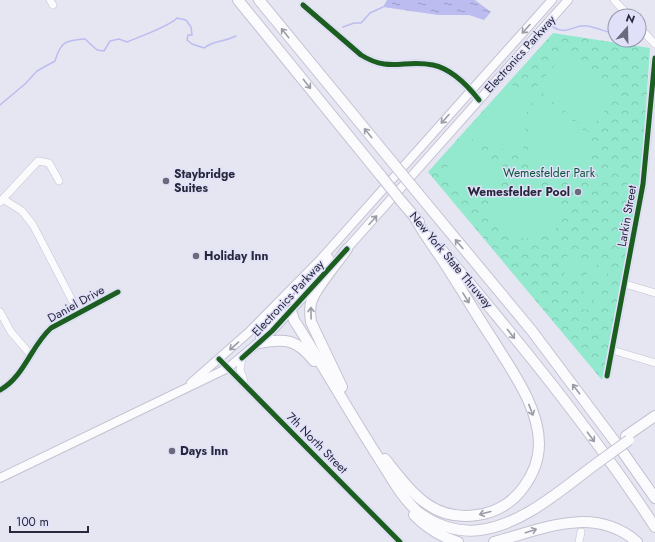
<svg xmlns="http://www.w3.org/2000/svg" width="655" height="542" viewBox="0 0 655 542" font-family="Jost,sans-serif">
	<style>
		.park { fill: url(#park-crowns) }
		.pitch { fill: #92e9ce }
		.water { fill: url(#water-ripples) }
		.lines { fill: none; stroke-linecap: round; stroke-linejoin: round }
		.stream { stroke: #bcbcf0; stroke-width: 1.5 }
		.minor-casing { stroke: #c2c2d2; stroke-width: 8 }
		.major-casing { stroke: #c2c2d2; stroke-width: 10 }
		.highway-casing { stroke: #c2c2d2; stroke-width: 12 }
		.minor { stroke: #fbfbfd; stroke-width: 7 }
		.major { stroke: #fbfbfd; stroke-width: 8 }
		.highway { stroke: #fbfbfd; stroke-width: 10 }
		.highway-bridge-casing { stroke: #c2c2d2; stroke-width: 12; stroke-linecap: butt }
		.highway-bridge { stroke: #fbfbfd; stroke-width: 10 }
		.cycleway-casing { stroke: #e0e1f8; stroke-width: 8 }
		.cycleway { stroke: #1b5e20; stroke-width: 5 }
		.oneway { stroke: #9c9ca7 }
		.poi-dot { fill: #6a6a7c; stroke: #e0e1f8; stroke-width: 1.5 }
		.labels { text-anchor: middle; stroke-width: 3; stroke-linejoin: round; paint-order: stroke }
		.street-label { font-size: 12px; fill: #28283d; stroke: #e0e1f8 }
		.park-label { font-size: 12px; fill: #10533b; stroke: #e0e1f8 }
		.poi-label { font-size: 12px; font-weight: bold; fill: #28283d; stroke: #e0e1f8; text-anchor: start }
	</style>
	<defs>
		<pattern id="park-crowns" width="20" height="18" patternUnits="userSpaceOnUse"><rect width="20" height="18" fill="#92e9ce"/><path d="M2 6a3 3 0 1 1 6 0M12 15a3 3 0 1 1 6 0" fill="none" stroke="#7ec8b2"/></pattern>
		<pattern id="water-ripples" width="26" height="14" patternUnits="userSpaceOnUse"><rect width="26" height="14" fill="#bcbcf0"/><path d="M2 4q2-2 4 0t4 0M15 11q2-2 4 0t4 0" fill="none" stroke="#9999c4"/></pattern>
	</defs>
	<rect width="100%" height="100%" fill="#e6e6f2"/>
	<polygon class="park" points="553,33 650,48 641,176 602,380 428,172"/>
	<g class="pitch">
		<polygon points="568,50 620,93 588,131 536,87"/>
		<polygon points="509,84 529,91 523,152 518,154 461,136"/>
		<polygon points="533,101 552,104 588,134 590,146 588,172 532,168 529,164"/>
		<path d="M460 138 503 167 504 171 473 206C448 180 437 172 460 138Z"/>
		<path d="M526 176 530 177 564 218C560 222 555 232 549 234 525 246 495 231 482 210Z"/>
		<polygon points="568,253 580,255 577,279 564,277"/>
		<polygon points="589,262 597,263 594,282 586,280"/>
		<polygon points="600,264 608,265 605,284 597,282"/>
		<polygon points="584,290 593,292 590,310 581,309"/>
		<polygon points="595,292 603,294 600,312 592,311"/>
	</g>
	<polygon class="water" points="387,0 475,0 491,12 484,20 469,15 438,15 383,7"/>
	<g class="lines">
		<g class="stream">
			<polyline points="343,27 354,23 361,23 370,13 383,7"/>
			<path d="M553 27C567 36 574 24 587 26 596 27 606 32 615 34"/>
			<path d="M0 105 25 84 37 71 55 61C61 41 65 41 85 39L97 50 104 51 110 41 119 39 127 42C139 37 170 26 177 18L186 20 191 27 192 35H188L187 40 192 44 204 48C216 39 222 43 236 36"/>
		</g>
		<g class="minor-casing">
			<g id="minor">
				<polyline points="50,0 53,5"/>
				<polyline points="614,0 629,16"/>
				<path d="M303 5 361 55C390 73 404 59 433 65 452 69 468 86 479 100"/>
				<polyline points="639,27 655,44"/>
				<polyline points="3,199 22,211 33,225 75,306 76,313"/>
				<polyline points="0,202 38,161 49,163 59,181"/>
				<polyline points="625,284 655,293"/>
				<polyline points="0,312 11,332 30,354"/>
				<polyline points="612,350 655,363"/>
				<polyline points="242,358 240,369 244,381"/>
				<polyline points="219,359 400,542"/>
				<polyline points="607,376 643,184 655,58"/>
				<path d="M0 390C24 377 31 346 51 328L118 292"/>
				<polyline points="579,542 581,532"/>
			</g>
		</g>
		<g class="major-casing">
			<g id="major">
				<polyline points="344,252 568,0"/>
				<polyline points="295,302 301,292 329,258"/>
				<polyline points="260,337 283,306 284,300"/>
				<polyline points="191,383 249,332 320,260 552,0"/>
				<polyline points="0,478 228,368 272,331 320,279"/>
			</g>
		</g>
		<g class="highway-casing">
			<g id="highway">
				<polyline points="238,0 381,176"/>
				<polyline points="259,0 393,163"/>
				<polyline points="416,191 532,331 622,451 655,498"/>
				<polyline points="401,201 419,222"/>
				<path d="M441 249C516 338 591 429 655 527"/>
				<path d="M291 311 294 320C323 365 349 412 378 457 390 475 401 497 417 511 434 525 458 533 480 530 525 524 564 487 600 461"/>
				<path d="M259 343C285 338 297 339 314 361"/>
				<path d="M342 387 311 322C310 315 309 307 312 300 316 288 338 262 347 249"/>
				<polyline points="626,436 655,416"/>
				<path d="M385 459C410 490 431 522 477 515 495 513 512 503 523 488 532 476 539 460 539 444 539 407 512 371 493 340 475 313 459 285 441 258 432 245 423 232 415 218"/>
				<path d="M414 515C427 528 441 537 458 542"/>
				<path d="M494 542C541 530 593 504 637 542"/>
			</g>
		</g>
		<use href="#minor" class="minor"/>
		<use href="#major" class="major"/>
		<use href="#highway" class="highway"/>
		<g class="highway-bridge-casing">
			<g id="highway-bridge">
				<polyline points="393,163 416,191"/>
				<polyline points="381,176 401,201"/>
				<polyline points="600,461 629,440"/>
			</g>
		</g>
		<use href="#highway-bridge" class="highway-bridge"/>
		<g class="cycleway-casing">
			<g id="cycleway">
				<path d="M303 5 361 55C390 73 404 59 433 65 452 69 468 86 479 100"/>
				<polyline points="242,358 272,331 347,249"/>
				<polyline points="219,359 400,542"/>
				<polyline points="607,376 643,184 655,58"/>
				<path d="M0 390C24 377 31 346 51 328L118 292"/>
			</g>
		</g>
		<use href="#cycleway" class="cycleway"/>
	</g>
	<defs><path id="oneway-shaft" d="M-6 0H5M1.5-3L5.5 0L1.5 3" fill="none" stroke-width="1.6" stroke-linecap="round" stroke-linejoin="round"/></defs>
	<g class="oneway">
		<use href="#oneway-shaft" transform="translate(526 29) rotate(132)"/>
		<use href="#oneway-shaft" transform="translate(285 33) rotate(-129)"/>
		<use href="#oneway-shaft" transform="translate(307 84) rotate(52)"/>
		<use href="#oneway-shaft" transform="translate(445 119) rotate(132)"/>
		<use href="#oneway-shaft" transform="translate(368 133) rotate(-129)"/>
		<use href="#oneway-shaft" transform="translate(373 220) rotate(-48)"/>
		<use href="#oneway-shaft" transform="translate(459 244) rotate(-130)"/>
		<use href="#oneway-shaft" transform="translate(466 298) rotate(58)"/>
		<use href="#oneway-shaft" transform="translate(311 313) rotate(-91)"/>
		<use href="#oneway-shaft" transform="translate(511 334) rotate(52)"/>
		<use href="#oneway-shaft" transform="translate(234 346) rotate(139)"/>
		<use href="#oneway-shaft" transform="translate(576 389) rotate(-127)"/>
		<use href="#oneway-shaft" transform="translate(531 410) rotate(69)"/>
		<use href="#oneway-shaft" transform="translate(591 437) rotate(53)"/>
		<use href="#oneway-shaft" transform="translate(485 513) rotate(165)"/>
		<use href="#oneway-shaft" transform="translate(531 531) rotate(-18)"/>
	</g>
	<g class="poi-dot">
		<circle cx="166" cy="181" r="4"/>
		<circle cx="578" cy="192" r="4"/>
		<circle cx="196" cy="256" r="4"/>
		<circle cx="172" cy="451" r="4"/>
	</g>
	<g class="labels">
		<g class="street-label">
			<text transform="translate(520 54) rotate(-48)" y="4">Electronics Parkway</text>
			<text transform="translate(627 216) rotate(-80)" y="4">Larkin Street</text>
			<text transform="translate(451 260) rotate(50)" y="4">New York State Thruway</text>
			<text transform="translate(288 298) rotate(-47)" y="4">Electronics Parkway</text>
			<text transform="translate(76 304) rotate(-29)" y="4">Daniel Drive</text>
			<text transform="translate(317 443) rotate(45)" y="4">7th North Street</text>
		</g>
		<g class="park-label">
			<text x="549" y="177">Wemesfelder Park</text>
		</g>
		<g class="poi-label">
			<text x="174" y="178">Staybridge<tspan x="174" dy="14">Suites</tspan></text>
			<text x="570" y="196" text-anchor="end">Wemesfelder Pool</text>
			<text x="204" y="260">Holiday Inn</text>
			<text x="180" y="455">Days Inn</text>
		</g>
	</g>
	<g transform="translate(627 28) rotate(20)"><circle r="19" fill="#e0e1f8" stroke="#9697ad"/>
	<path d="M0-3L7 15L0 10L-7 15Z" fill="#6a6a7c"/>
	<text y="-6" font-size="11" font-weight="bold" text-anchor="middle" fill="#28283d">N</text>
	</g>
	<path d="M10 526v6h78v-6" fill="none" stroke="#28283d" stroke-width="2"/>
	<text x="16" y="526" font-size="12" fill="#28283d" stroke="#e0e1f8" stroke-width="3" paint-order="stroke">100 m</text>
</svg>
